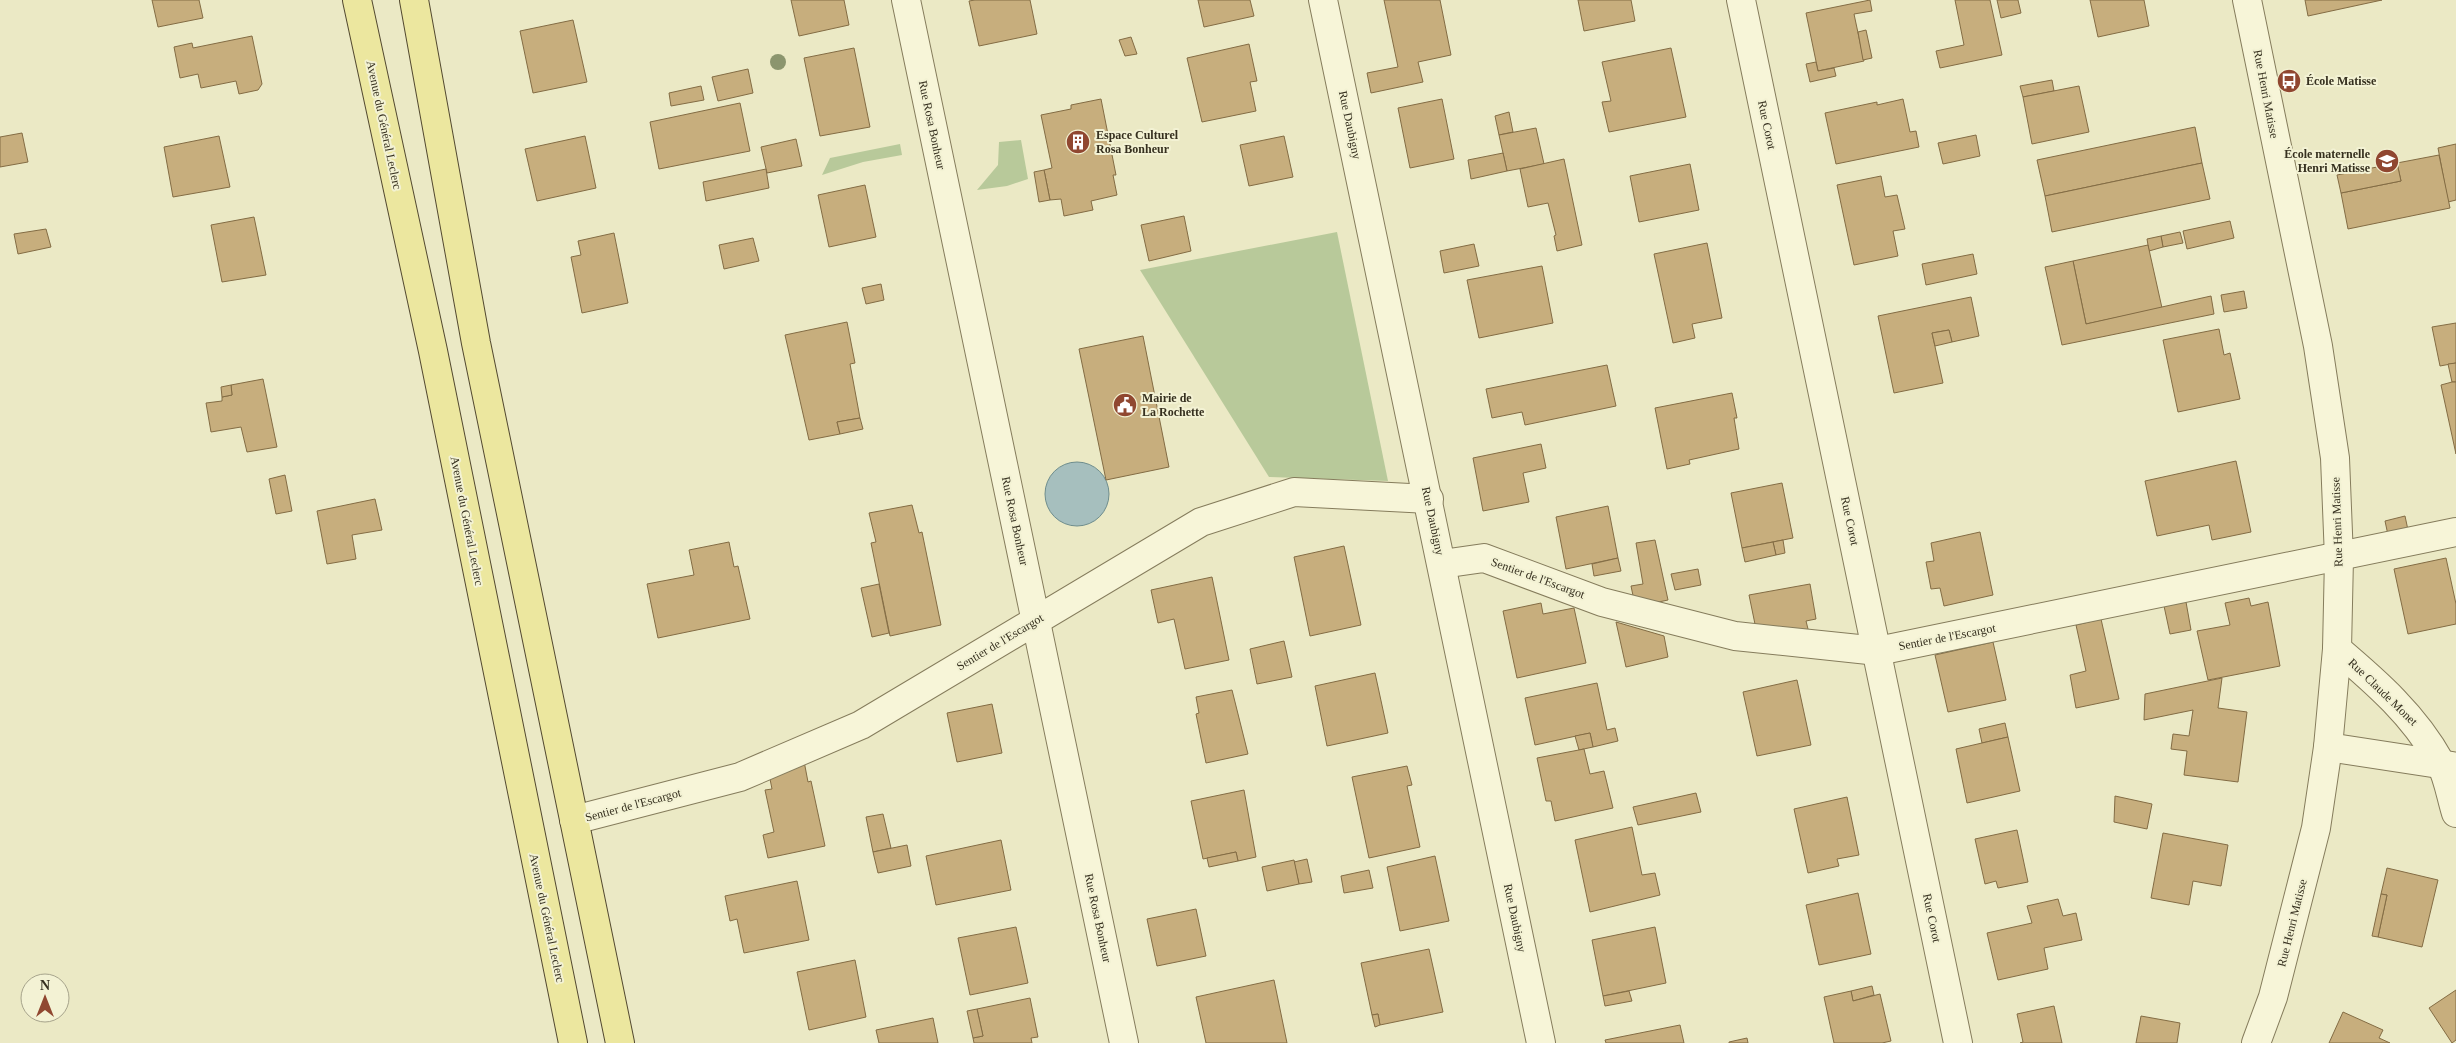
<svg xmlns="http://www.w3.org/2000/svg" width="2456" height="1043" viewBox="0 0 2456 1043" font-family="'Times New Roman',serif">
	<style>
		.green { fill: #b8c99a }
		.water { fill: #a6bfbe; stroke: #6e8d8d }
		.building { fill: #c7ae7d; stroke: #836c44 }
		.lines { fill: none; stroke-linecap: round; stroke-linejoin: round }
		.street-casing { stroke: #857c5c; stroke-width: 30 }
		.primary-casing { stroke: #534930; stroke-width: 30 }
		.street { stroke: #f7f5d8; stroke-width: 28 }
		.primary { stroke: #ece79f; stroke-width: 28 }
		.tree { fill: #8b956e }
		.labels { text-anchor: middle; stroke-width: 4; stroke-linejoin: round; paint-order: stroke }
		.poi-label { font-size: 12px; font-weight: bold; fill: #36301f; stroke: #f3f2d4; text-anchor: start }
		.street-label { font-size: 12px; fill: #36301f; stroke: #f3f2d4 }
	</style>
	<rect width="100%" height="100%" fill="#ebe9c5"/>
	<g class="green">
		<polygon points="1021,140 1028,179 1007,186 977,190 998,165 999,142"/>
		<polygon points="900,144 902,155 863,162 822,175 830,158"/>
		<polygon points="1337,232 1388,481 1269,477 1140,270"/>
	</g>
	<circle class="water" cx="1077" cy="494" r="32"/>
	<g class="building">
		<polygon points="152,0 199,0 203,18 158,27"/>
		<polygon points="791,0 844,0 849,25 799,36"/>
		<polygon points="975,0 1030,0 1037,34 979,46 969,1"/>
		<polygon points="1198,0 1250,0 1254,16 1204,27"/>
		<polygon points="1384,0 1440,0 1451,55 1418,62 1423,82 1371,93 1367,73 1398,67"/>
		<polygon points="1578,0 1631,0 1635,21 1584,31"/>
		<polygon points="1870,0 1872,11 1854,14 1864,61 1818,71 1806,13"/>
		<polygon points="1955,0 1990,0 2002,55 1940,68 1936,51 1964,45"/>
		<polygon points="1997,0 2018,0 2021,13 2001,18"/>
		<polygon points="2090,0 2144,0 2149,26 2098,37"/>
		<polygon points="2305,0 2382,0 2308,16"/>
		<polygon points="573,20 587,82 533,93 520,31"/>
		<polygon points="1866,30 1872,58 1863,60 1858,32"/>
		<polygon points="252,36 262,84 258,90 239,94 236,81 201,88 198,74 180,78 174,47 192,43 193,48"/>
		<polygon points="1131,37 1137,54 1125,56 1119,40"/>
		<polygon points="1249,44 1257,81 1250,82 1256,111 1202,122 1187,58"/>
		<polygon points="854,48 870,127 820,136 804,58"/>
		<polygon points="1671,48 1686,117 1609,132 1602,102 1611,101 1602,62"/>
		<polygon points="1816,62 1818,71 1834,68 1836,76 1810,82 1806,64"/>
		<polygon points="748,69 753,93 718,101 712,77"/>
		<polygon points="2052,80 2054,91 2023,97 2020,86"/>
		<polygon points="701,86 704,100 671,106 669,93"/>
		<polygon points="2079,86 2089,132 2032,144 2023,97"/>
		<polygon points="1101,99 1116,175 1113,175 1117,195 1091,201 1093,210 1064,216 1061,199 1050,200 1044,170 1052,168 1041,115 1071,109 1071,105"/>
		<polygon points="1442,99 1454,159 1410,168 1398,108"/>
		<polygon points="1903,99 1910,132 1916,131 1919,147 1836,164 1825,113 1877,102 1877,105"/>
		<polygon points="740,103 750,151 659,169 650,122"/>
		<polygon points="1509,112 1513,132 1499,135 1495,116"/>
		<polygon points="2195,127 2202,163 2045,196 2037,160"/>
		<polygon points="1536,128 1544,164 1507,171 1499,135"/>
		<polygon points="22,133 28,162 0,167 0,137"/>
		<polygon points="1976,135 1980,156 1943,164 1938,143"/>
		<polygon points="219,136 230,187 173,197 164,147"/>
		<polygon points="585,136 596,188 537,201 525,149"/>
		<polygon points="1284,136 1293,177 1249,186 1240,145"/>
		<polygon points="796,139 802,166 767,173 761,147"/>
		<polygon points="2456,144 2456,200 2448,202 2438,148"/>
		<polygon points="1503,153 1507,171 1471,179 1468,160"/>
		<polygon points="2439,155 2450,208 2348,229 2341,193 2401,181 2397,163"/>
		<polygon points="1564,159 1582,245 1557,251 1554,236 1556,235 1548,203 1528,207 1520,169"/>
		<polygon points="2202,163 2210,199 2052,232 2045,196"/>
		<polygon points="2397,163 2401,181 2341,193 2337,175"/>
		<polygon points="1690,164 1699,210 1639,222 1630,176"/>
		<polygon points="766,169 769,188 706,201 703,182"/>
		<polygon points="1044,170 1050,200 1039,202 1034,172"/>
		<polygon points="1881,176 1885,197 1897,195 1905,229 1893,231 1898,256 1854,265 1837,185"/>
		<polygon points="865,185 876,237 829,247 818,195"/>
		<polygon points="1184,216 1191,251 1149,261 1141,225"/>
		<polygon points="254,217 266,275 222,282 211,225"/>
		<polygon points="2230,221 2234,238 2187,249 2183,231"/>
		<polygon points="46,229 51,247 18,254 14,234"/>
		<polygon points="2180,232 2183,243 2163,247 2161,236"/>
		<polygon points="614,233 628,303 582,313 571,257 581,255 578,241"/>
		<polygon points="2161,236 2163,247 2149,251 2147,239"/>
		<polygon points="753,238 759,261 724,269 719,245"/>
		<polygon points="1707,243 1722,318 1692,324 1695,338 1673,343 1654,254"/>
		<polygon points="1474,244 1479,266 1444,273 1440,251"/>
		<polygon points="2148,245 2162,308 2086,324 2073,261"/>
		<polygon points="1973,254 1977,274 1926,285 1922,264"/>
		<polygon points="2073,261 2086,324 2211,296 2214,314 2062,345 2045,267"/>
		<polygon points="1542,266 1553,323 1479,338 1467,280"/>
		<polygon points="881,284 884,300 866,304 862,288"/>
		<polygon points="2244,291 2247,308 2224,312 2221,295"/>
		<polygon points="1971,297 1979,336 1952,342 1949,330 1932,333 1943,383 1894,393 1878,316"/>
		<polygon points="847,322 855,363 850,364 860,418 837,422 840,434 809,440 785,335"/>
		<polygon points="2456,323 2456,363 2440,366 2432,327"/>
		<polygon points="2219,329 2224,355 2230,353 2240,399 2178,412 2163,340"/>
		<polygon points="1949,330 1952,342 1935,346 1932,333"/>
		<polygon points="1143,336 1169,467 1106,480 1079,349"/>
		<polygon points="2456,363 2456,382 2452,382 2448,364"/>
		<polygon points="1607,365 1616,406 1525,425 1522,412 1492,418 1486,389"/>
		<polygon points="263,379 277,447 247,452 241,427 211,432 206,403 222,401 222,397 232,395 231,385"/>
		<polygon points="2452,382 2456,382 2456,454 2441,385"/>
		<polygon points="231,385 232,395 222,397 221,387"/>
		<polygon points="1732,393 1737,418 1734,418 1739,449 1689,460 1690,464 1667,469 1655,408"/>
		<polygon points="860,418 863,429 840,434 837,422"/>
		<polygon points="1541,444 1546,468 1523,473 1529,502 1483,511 1473,458"/>
		<polygon points="2236,461 2251,532 2212,540 2209,525 2157,536 2145,481"/>
		<polygon points="285,475 292,511 276,514 269,479"/>
		<polygon points="1782,483 1793,538 1742,548 1731,493"/>
		<polygon points="375,499 382,530 352,535 356,559 327,564 317,511"/>
		<polygon points="912,505 919,533 922,532 941,625 890,636 871,543 876,542 869,513"/>
		<polygon points="1608,506 1618,558 1566,569 1556,517"/>
		<polygon points="2405,516 2408,530 2388,535 2385,521"/>
		<polygon points="1980,532 1993,595 1944,606 1940,588 1931,589 1926,562 1934,561 1931,543"/>
		<polygon points="1655,540 1668,600 1640,606 1635,605 1631,586 1643,584 1636,543"/>
		<polygon points="1783,540 1785,553 1776,555 1773,542"/>
		<polygon points="729,542 734,567 738,566 750,619 658,638 647,584 694,575 689,550"/>
		<polygon points="1773,542 1776,555 1745,562 1742,548"/>
		<polygon points="1344,546 1361,625 1310,636 1294,557"/>
		<polygon points="1618,558 1621,571 1594,576 1592,564"/>
		<polygon points="2446,558 2456,604 2456,624 2408,634 2394,569"/>
		<polygon points="1698,569 1701,585 1675,590 1671,574"/>
		<polygon points="1212,577 1229,660 1185,669 1174,619 1158,623 1151,590"/>
		<polygon points="879,584 889,633 872,637 861,588"/>
		<polygon points="1810,584 1816,619 1806,621 1809,633 1756,629 1749,595"/>
		<polygon points="2249,598 2251,606 2268,602 2280,666 2208,680 2197,631 2230,625 2225,603"/>
		<polygon points="2186,602 2191,630 2170,634 2164,606"/>
		<polygon points="1541,603 1543,614 1574,608 1586,663 1517,678 1503,611"/>
		<polygon points="2101,619 2119,699 2076,708 2070,675 2086,671 2076,625"/>
		<polygon points="1616,622 1664,636 1668,657 1626,667"/>
		<polygon points="1284,641 1292,677 1257,684 1250,649"/>
		<polygon points="1993,642 2006,700 1948,712 1935,655"/>
		<polygon points="1375,673 1388,733 1327,746 1315,686"/>
		<polygon points="2222,678 2218,708 2247,712 2238,782 2184,775 2187,751 2171,749 2173,734 2189,736 2193,710 2144,720 2145,694"/>
		<polygon points="1797,680 1811,745 1757,756 1743,692"/>
		<polygon points="1597,683 1607,730 1615,728 1618,741 1593,747 1590,733 1535,745 1525,698"/>
		<polygon points="1232,690 1248,754 1206,763 1196,714 1199,713 1196,697"/>
		<polygon points="992,704 1002,753 957,762 947,713"/>
		<polygon points="2005,723 2008,737 1982,743 1979,729"/>
		<polygon points="1590,733 1593,747 1579,750 1575,736"/>
		<polygon points="2008,737 2020,791 1967,803 1956,749"/>
		<polygon points="1584,749 1590,774 1604,771 1613,808 1555,821 1551,801 1546,801 1537,758"/>
		<polygon points="804,761 808,782 811,781 825,846 768,858 763,835 774,832 765,790 772,789 769,774"/>
		<polygon points="1407,766 1412,785 1407,786 1420,847 1369,858 1352,777"/>
		<polygon points="1244,790 1256,857 1238,861 1236,852 1203,859 1191,801"/>
		<polygon points="1696,793 1701,812 1638,825 1633,807"/>
		<polygon points="2115,796 2152,804 2147,829 2114,822"/>
		<polygon points="1847,797 1859,855 1837,859 1839,866 1808,873 1794,809"/>
		<polygon points="883,814 891,848 873,852 866,817"/>
		<polygon points="1632,827 1642,875 1655,873 1660,895 1590,912 1575,840"/>
		<polygon points="2017,830 2028,882 1998,888 1996,881 1985,884 1975,839"/>
		<polygon points="2163,833 2228,845 2221,886 2193,881 2189,905 2151,898"/>
		<polygon points="1001,840 1011,890 936,905 926,856"/>
		<polygon points="907,845 911,866 878,873 873,852"/>
		<polygon points="1236,852 1238,861 1209,867 1207,858"/>
		<polygon points="1435,856 1449,921 1400,931 1387,867"/>
		<polygon points="1307,859 1312,882 1299,884 1294,862"/>
		<polygon points="1294,860 1299,884 1267,891 1262,867"/>
		<polygon points="2387,868 2438,880 2422,947 2378,937 2387,895 2381,894"/>
		<polygon points="1369,870 1373,888 1344,893 1341,876"/>
		<polygon points="797,881 809,940 744,953 737,919 730,921 725,896"/>
		<polygon points="1858,893 1871,954 1819,965 1806,905"/>
		<polygon points="2381,894 2387,895 2378,937 2372,936"/>
		<polygon points="2058,899 2063,916 2076,913 2082,940 2044,948 2048,969 1998,980 1987,933 2032,923 2027,906"/>
		<polygon points="1196,909 1206,956 1157,966 1147,919"/>
		<polygon points="1016,927 1028,983 970,995 958,938"/>
		<polygon points="1655,927 1666,983 1603,996 1592,940"/>
		<polygon points="1429,949 1443,1012 1380,1025 1378,1014 1372,1015 1361,963"/>
		<polygon points="855,960 866,1017 809,1030 797,972"/>
		<polygon points="1274,980 1287,1043 1206,1043 1196,997"/>
		<polygon points="1872,986 1874,995 1853,1001 1851,991"/>
		<polygon points="2456,990 2456,1040 2452,1043 2429,1008"/>
		<polygon points="1629,991 1632,1001 1605,1006 1603,996"/>
		<polygon points="1851,991 1853,1001 1880,994 1891,1041 1882,1043 1834,1043 1824,997"/>
		<polygon points="1030,998 1038,1037 1031,1038 1032,1043 974,1043 973,1038 983,1036 977,1009"/>
		<polygon points="2054,1006 2062,1043 2020,1043 2023,1042 2017,1014"/>
		<polygon points="977,1009 983,1036 973,1038 967,1011"/>
		<polygon points="2343,1012 2383,1030 2379,1038 2390,1043 2329,1043"/>
		<polygon points="1378,1014 1380,1025 1375,1027 1372,1015"/>
		<polygon points="2141,1016 2180,1023 2177,1043 2136,1043"/>
		<polygon points="933,1018 938,1043 879,1043 876,1030"/>
		<polygon points="1680,1025 1684,1043 1606,1043 1605,1040"/>
		<polygon points="1747,1038 1748,1043 1729,1043 1729,1042"/>
	</g>
	<g class="lines">
		<g class="street-casing">
			<g id="street">
				<polyline points="906,0 1124,1043"/>
				<polyline points="1323,0 1541,1043"/>
				<polyline points="1741,0 1958,1043"/>
				<polyline points="2247,0 2318,346 2335,458 2339,558 2337,649 2328,747 2316,828 2273,997 2256,1043"/>
				<polyline points="1442,564 1484,558 1602,602 1735,636 1878,651 2456,532"/>
				<path d="M2337 649C2376 682 2415 716 2440 762 2448 777 2451 797 2456 813"/>
				<polyline points="2328,747 2452,766"/>
				<polyline points="574,820 740,777 861,725 1201,522 1294,492 1429,499"/>
			</g>
		</g>
		<g class="primary-casing">
			<g id="primary">
				<polyline points="357,0 433,351 573,1043"/>
				<polyline points="414,0 476,343 620,1043"/>
			</g>
		</g>
		<use href="#street" class="street"/>
		<use href="#primary" class="primary"/>
	</g>
	<circle class="tree" cx="778" cy="62" r="8"/>
	<defs>
		<g id="bus-disc" transform="scale(1.25)"><circle r="9.5" fill="#904730" stroke="#f3f2d4"/><path d="M-5-6H5V4H4V6H2V4H-2V6H-4V4H-5ZM-3.5-4V0h7V-4ZM-3.5 1.2v1.5H-2V1.2ZM2 1.2v1.5H3.5V1.2Z" fill="#fff"/></g>
		<g id="building-disc" transform="scale(1.25)"><circle r="9.5" fill="#904730" stroke="#f3f2d4"/><path d="M-4-6H4V6H1V3H-1V6H-4ZM-2.5-4.3h1.7v1.8h-1.7ZM.8-4.3h1.7v1.8H.8ZM-2.5-1h1.7V.8h-1.7ZM.8-1h1.7V.8H.8Z" fill="#fff"/></g>
		<g id="school-disc" transform="scale(1.25)"><circle r="9.5" fill="#904730" stroke="#f3f2d4"/><path d="M0-5L7-2L0 1L-7-2ZM-4 1L0 2.5L4 1V4Q0 6-4 4Z" fill="#fff"/></g>
		<g id="civic-disc" transform="scale(1.25)"><circle r="9.5" fill="#904730" stroke="#f3f2d4"/><path d="M-.6-6.5H3V-4.5H.6V-3L4-1V1h2V6H-6V1h2V-1L-.6-3ZM-1.2 2.5V6h2.4V2.5Z" fill="#fff"/></g>
	</defs>
	<g fill-rule="evenodd">
		<use href="#bus-disc" x="2289" y="81"/>
		<use href="#building-disc" x="1078" y="142"/>
		<use href="#school-disc" x="2387" y="161"/>
		<use href="#civic-disc" x="1125" y="405"/>
	</g>
	<g class="labels">
		<g class="poi-label">
			<text x="2306" y="85">École Matisse</text>
			<text x="1096" y="139">Espace Culturel<tspan x="1096" dy="14">Rosa Bonheur</tspan></text>
			<text x="2370" y="158" text-anchor="end">École maternelle<tspan x="2370" dy="14">Henri Matisse</tspan></text>
			<text x="1142" y="402">Mairie de<tspan x="1142" dy="14">La Rochette</tspan></text>
		</g>
		<g class="street-label">
			<text transform="translate(2266 94) rotate(79)" y="4">Rue Henri Matisse</text>
			<text transform="translate(384 125) rotate(78)" y="4">Avenue du Général Leclerc</text>
			<text transform="translate(932 125) rotate(78)" y="4">Rue Rosa Bonheur</text>
			<text transform="translate(1350 125) rotate(78)" y="4">Rue Daubigny</text>
			<text transform="translate(1767 125) rotate(78)" y="4">Rue Corot</text>
			<text transform="translate(467 521) rotate(79)" y="4">Avenue du Général Leclerc</text>
			<text transform="translate(1015 521) rotate(78)" y="4">Rue Rosa Bonheur</text>
			<text transform="translate(1433 521) rotate(78)" y="4">Rue Daubigny</text>
			<text transform="translate(1850 521) rotate(78)" y="4">Rue Corot</text>
			<text transform="translate(2337 522) rotate(-92)" y="4">Rue Henri Matisse</text>
			<text transform="translate(1538 578) rotate(20)" y="4">Sentier de l'Escargot</text>
			<text transform="translate(1947 637) rotate(-11)" y="4">Sentier de l'Escargot</text>
			<text transform="translate(1000 642) rotate(-31)" y="4">Sentier de l'Escargot</text>
			<text transform="translate(2383 692) rotate(44)" y="4">Rue Claude Monet</text>
			<text transform="translate(633 805) rotate(-15)" y="4">Sentier de l'Escargot</text>
			<text transform="translate(547 918) rotate(78)" y="4">Avenue du Général Leclerc</text>
			<text transform="translate(1098 918) rotate(78)" y="4">Rue Rosa Bonheur</text>
			<text transform="translate(1515 918) rotate(78)" y="4">Rue Daubigny</text>
			<text transform="translate(1932 918) rotate(78)" y="4">Rue Corot</text>
			<text transform="translate(2292 923) rotate(-76)" y="4">Rue Henri Matisse</text>
		</g>
	</g>
	<g transform="translate(45 998)"><circle r="24" fill="#f3f2d4" stroke="#a7a48c"/>
	<path d="M0-4L9 19L0 12L-9 19Z" fill="#904730"/>
	<text y="-8" font-size="14" font-weight="bold" text-anchor="middle" fill="#36301f">N</text>
	</g>
</svg>
